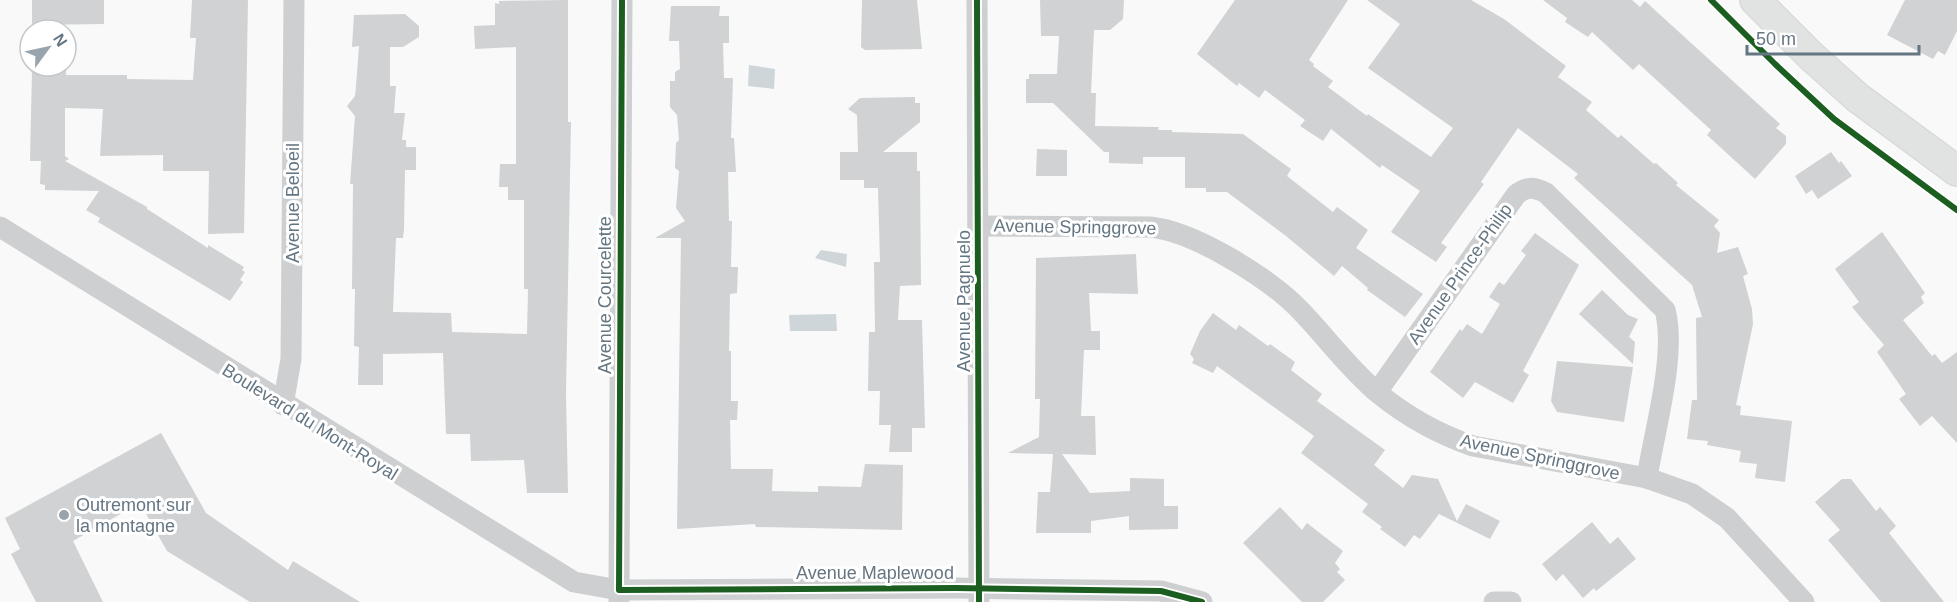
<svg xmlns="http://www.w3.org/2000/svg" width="1957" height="602" viewBox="0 0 1957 602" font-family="Arial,sans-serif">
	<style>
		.water { fill: #ced6d9 }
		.building { fill: #d0d2d3 }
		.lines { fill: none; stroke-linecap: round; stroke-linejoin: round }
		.secondary-casing { stroke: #d5d6d7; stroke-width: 32 }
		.street { stroke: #cecfd0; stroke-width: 21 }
		.secondary { stroke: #e1e2e2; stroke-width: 30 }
		.cycleway-casing { stroke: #fff; stroke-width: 10 }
		.cycleway { stroke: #1b5e20; stroke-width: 6 }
		.poi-dot { fill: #99a4ac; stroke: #fff; stroke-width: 2 }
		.labels { text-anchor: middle; stroke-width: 6; stroke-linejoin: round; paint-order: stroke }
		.street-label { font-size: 18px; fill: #657683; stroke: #fff }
		.poi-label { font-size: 18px; fill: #657683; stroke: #fff; text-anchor: start }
	</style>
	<rect width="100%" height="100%" fill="#f9f9f9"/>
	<g class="water">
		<polygon points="749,65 775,69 774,89 748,86"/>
		<polygon points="821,250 847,254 846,267 815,258"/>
		<polygon points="836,314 837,331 790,331 789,315"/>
	</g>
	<g class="building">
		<polygon points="32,0 104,0 104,24 32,25"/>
		<polygon points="192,0 248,0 244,233 208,234 209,171 163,171 163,155 100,156 103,109 65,108 65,156 69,159 65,161 147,207 147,209 208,248 208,245 244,267 242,270 245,272 240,280 243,282 230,301 98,222 100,218 86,210 99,191 45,190 45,185 40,184 41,161 30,161 32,70 66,70 66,75 127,75 127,79 193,80 196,38 190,38"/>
		<polygon points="568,0 568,122 571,122 566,393 568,493 527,493 524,460 471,461 470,434 446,434 443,353 383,354 383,385 358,385 359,347 354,346 355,289 352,289 353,184 350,184 355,116 347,106 355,96 356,86 359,46 352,47 354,15 405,14 419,26 419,37 403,47 390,47 390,86 396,86 394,113 405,113 402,140 406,140 406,147 416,147 416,170 405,170 404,230 403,238 396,238 393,312 451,313 452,332 527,334 528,289 524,289 524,200 508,200 508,187 499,187 500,164 516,164 516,47 475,49 474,26 495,25 495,3 499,4 499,1"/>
		<polygon points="862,0 917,0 922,49 865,50 861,47"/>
		<polygon points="1040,0 1124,0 1123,19 1110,30 1094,30 1091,93 1096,93 1095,126 1159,127 1158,130 1172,130 1172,132 1243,134 1291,169 1287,176 1333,212 1337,207 1368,230 1356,248 1423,294 1405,317 1367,290 1368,288 1342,266 1334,276 1286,236 1227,192 1206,192 1206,188 1185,188 1185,157 1143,157 1143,164 1109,163 1109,152 1104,152 1053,103 1026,103 1026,79 1029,79 1029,74 1057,74 1059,36 1041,36"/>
		<polygon points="1235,0 1348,0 1309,60 1314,64 1313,66 1333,81 1328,87 1367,116 1368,114 1431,157 1453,128 1368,68 1400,24 1367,0 1471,0 1504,19 1566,66 1558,77 1592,102 1586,110 1618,138 1621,135 1654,164 1656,163 1678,183 1676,185 1719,220 1714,226 1720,233 1717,253 1738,247 1748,274 1743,276 1752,309 1753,324 1736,405 1741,406 1740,415 1792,421 1785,482 1755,478 1757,464 1739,462 1741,451 1707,445 1708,441 1687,439 1692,400 1697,400 1696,318 1702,317 1692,285 1574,178 1578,174 1518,128 1481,182 1484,184 1441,243 1447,247 1436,262 1391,232 1420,191 1382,165 1380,168 1331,129 1323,141 1300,126 1305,120 1265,90 1259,98 1239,83 1237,86 1197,54"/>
		<polygon points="1543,0 1632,0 1640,7 1645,1 1780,124 1776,128 1786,136 1786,144 1755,179 1707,135 1711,130 1639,64 1633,70 1592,32 1588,37 1565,22 1567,18"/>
		<polygon points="1905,0 1957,0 1957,31 1945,55 1938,51 1933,59 1887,35"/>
		<polygon points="671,6 720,6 719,16 729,16 729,43 723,43 724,78 733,78 731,138 734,138 736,172 728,172 729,221 732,221 731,267 738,267 737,293 730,294 729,351 731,351 731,401 738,401 737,420 730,420 731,469 773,469 772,491 818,492 818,486 861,487 865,464 903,465 902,530 756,527 755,524 677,529 681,238 655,238 685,221 676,208 679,171 675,168 676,143 679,140 677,115 670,107 670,81 675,81 675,72 680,69 679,41 669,41"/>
		<polygon points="915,97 915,103 920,103 920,122 883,152 917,152 917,171 920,171 921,285 900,286 898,320 922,320 925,428 912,428 912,452 889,452 891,425 879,425 880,391 868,391 869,332 875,332 874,262 880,262 878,188 864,188 864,180 840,180 840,152 858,152 857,115 848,109 860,98"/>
		<polygon points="1037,149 1067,150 1067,176 1036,176"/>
		<polygon points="1831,152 1839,163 1841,161 1852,176 1818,199 1812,190 1806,194 1795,176"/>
		<polygon points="1882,232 1925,293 1921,297 1924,303 1903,320 1932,356 1935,354 1942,363 1957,352 1957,443 1932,416 1920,426 1899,399 1906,394 1877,352 1884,345 1852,307 1859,302 1835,269"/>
		<polygon points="1535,233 1579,265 1523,371 1529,375 1513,403 1475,382 1463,398 1430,372 1460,329 1462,331 1467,324 1482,334 1500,304 1489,297 1499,282 1504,285 1526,255 1521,251"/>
		<polygon points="1136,254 1138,294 1089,293 1091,331 1100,331 1100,350 1084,350 1081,416 1095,416 1096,455 1062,454 1090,493 1130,491 1130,478 1164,479 1164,506 1178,506 1178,529 1129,530 1129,516 1091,521 1091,533 1036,533 1038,492 1050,492 1053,454 1008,453 1039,437 1040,399 1035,399 1036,258"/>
		<polygon points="1602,290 1628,315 1638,319 1629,337 1635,342 1633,364 1579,314"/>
		<polygon points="1213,313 1236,330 1239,325 1268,346 1270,344 1295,362 1291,370 1322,394 1317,401 1385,450 1374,465 1403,488 1412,475 1438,479 1457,521 1466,504 1500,521 1490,539 1439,514 1420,539 1414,535 1405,547 1380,529 1382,527 1362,512 1368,504 1301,453 1314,436 1217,366 1213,373 1192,363 1194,359 1190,354 1200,331"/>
		<polygon points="1557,361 1633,367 1624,422 1557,412 1551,401"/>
		<polygon points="161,433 206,513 288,570 293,561 360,602 250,602 167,551 140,503 73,541 103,602 36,602 11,554 20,549 5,518"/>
		<polygon points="1842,479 1851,479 1876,511 1880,507 1896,526 1889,533 1944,602 1881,602 1828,540 1840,530 1815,502"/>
		<polygon points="1280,507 1302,530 1307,523 1343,551 1335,563 1340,569 1337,572 1345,580 1323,602 1302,602 1243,543"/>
		<polygon points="1592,522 1610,544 1618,537 1636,559 1596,591 1594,588 1583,598 1563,574 1556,581 1542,564"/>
	</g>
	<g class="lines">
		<g class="secondary-casing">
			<polyline id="secondary" points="1755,0 1811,56 1858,98 1957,171"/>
		</g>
		<g class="street">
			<polyline points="622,0 619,590 956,588 1161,591 1202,602"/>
			<polyline points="977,0 979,602"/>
			<path d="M979 226 1150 227C1193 231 1265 276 1296 306 1324 334 1348 368 1378 393 1406 416 1438 434 1473 446L1647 478 1692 494 1727 518 1804 602"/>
			<polyline points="0,227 574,582 619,590 619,602"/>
			<path d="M1377 392 1516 195C1527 186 1534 187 1546 193L1665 310C1677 355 1654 431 1647 478"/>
			<polyline points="283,405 291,359 294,0"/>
			<polyline points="1494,602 1511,602"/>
		</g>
		<use href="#secondary" class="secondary"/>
		<g class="cycleway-casing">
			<g id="cycleway">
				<polyline points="622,0 619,590 956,588 1161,591 1202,602"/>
				<polyline points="977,0 979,602"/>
				<polyline points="1711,0 1775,64 1834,119 1957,210"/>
			</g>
		</g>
		<use href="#cycleway" class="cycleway"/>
	</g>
	<circle class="poi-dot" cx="64" cy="515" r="6"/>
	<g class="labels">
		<g class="street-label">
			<text transform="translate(293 203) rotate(-90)" y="6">Avenue Beloeil</text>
			<text transform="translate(1075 227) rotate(1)" y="6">Avenue Springgrove</text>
			<text transform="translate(1460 274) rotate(-55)" y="6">Avenue Prince-Philip</text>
			<text transform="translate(605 295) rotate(-90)" y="6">Avenue Courcelette</text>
			<text transform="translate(964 301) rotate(-90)" y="6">Avenue Pagnuelo</text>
			<text transform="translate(310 422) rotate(32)" y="6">Boulevard du Mont-Royal</text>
			<text transform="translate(1540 457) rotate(12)" y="6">Avenue Springgrove</text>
			<text x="875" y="579">Avenue Maplewood</text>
		</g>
		<g class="poi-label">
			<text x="76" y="511">Outremont sur<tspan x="76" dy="21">la montagne</tspan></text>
		</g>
	</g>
	<g transform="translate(48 48) rotate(57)"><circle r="28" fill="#ffffff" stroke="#c1c8cd" stroke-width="1.5"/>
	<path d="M0-4.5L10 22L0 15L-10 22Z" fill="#99a4ac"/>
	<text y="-9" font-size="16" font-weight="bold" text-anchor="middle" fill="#657683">N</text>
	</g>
	<path d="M1747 45v9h172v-9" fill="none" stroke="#657683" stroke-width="3"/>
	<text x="1756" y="45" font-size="18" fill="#657683" stroke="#ffffff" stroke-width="4.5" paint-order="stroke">50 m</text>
</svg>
